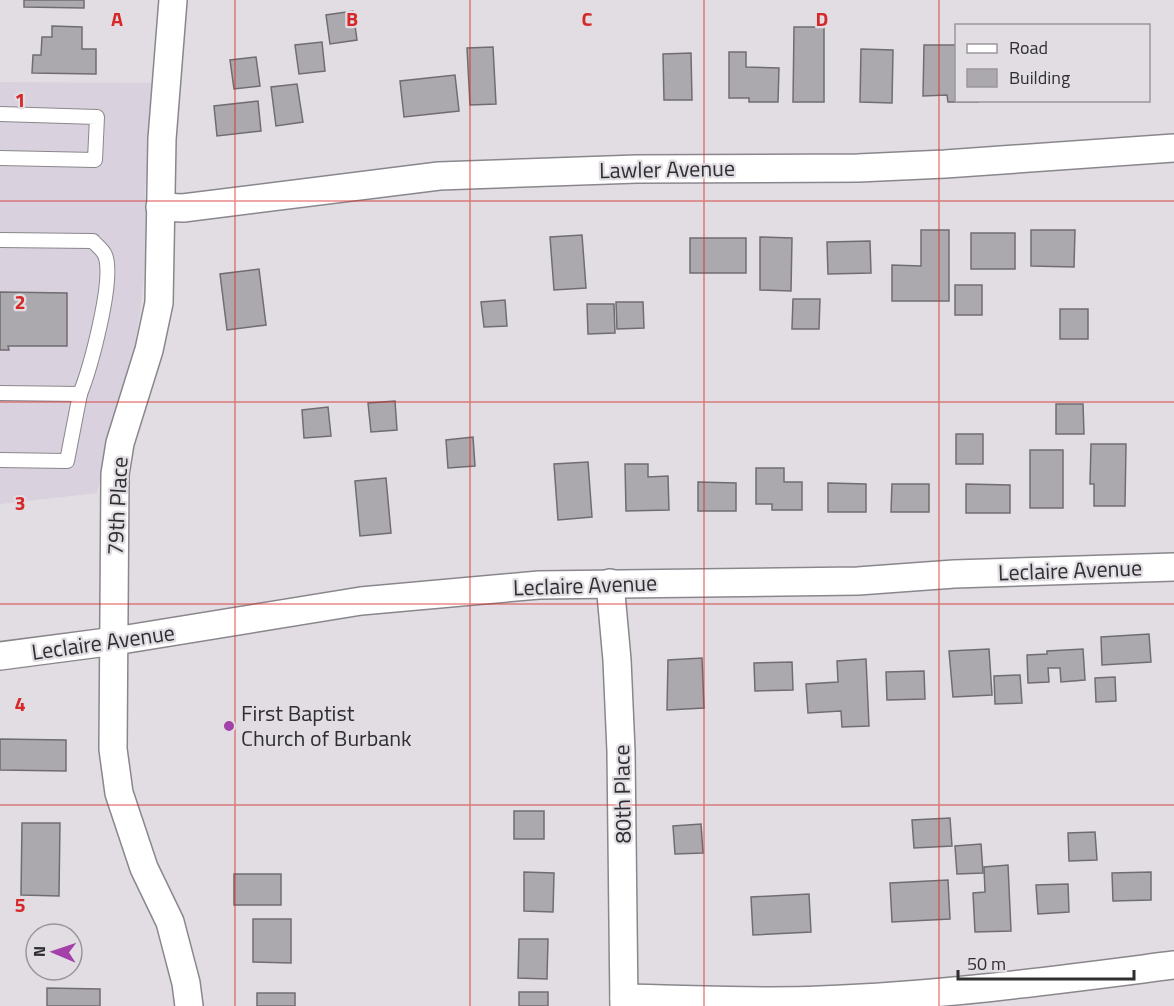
<svg xmlns="http://www.w3.org/2000/svg" width="1174" height="1006" viewBox="0 0 1174 1006" font-family="'Titillium Web',sans-serif">
	<style>
		.built { fill: #d9d1dd }
		.building { fill: #aca9ae; stroke: #706d72; stroke-width: 1.5 }
		.lines { fill: none; stroke-linecap: round; stroke-linejoin: round }
		.lane-casing { stroke: #8a878c; stroke-width: 16 }
		.street-casing { stroke: #8a878c; stroke-width: 30 }
		.lane { stroke: #fff; stroke-width: 14 }
		.street { stroke: #fff; stroke-width: 27 }
		.grid { fill: none; stroke: #d62828; stroke-width: 1.5; stroke-opacity: 0.55 }
		.poi-dot { fill: #a341a8; stroke: #e1dde3; stroke-width: 2 }
		.labels { text-anchor: middle; stroke-width: 4.5; stroke-linejoin: round; paint-order: stroke }
		.street-label { font-size: 22px; fill: #2f2e30; stroke: #e1dde3 }
		.poi-label { font-size: 22px; fill: #2f2e30; stroke: #e1dde3; text-anchor: start }
		.grid-label { font-size: 20px; text-anchor: middle; font-weight: bold; fill: #d62828; stroke: #e1dde3; stroke-width: 4.5; stroke-linejoin: round; paint-order: stroke }
	</style>
	<rect width="100%" height="100%" fill="#e1dde3"/>
	<polygon class="built" points="0,82 151,83 145,193 146,255 140,313 135,346 119,397 97,493 0,504"/>
	<g class="building">
		<polygon points="24,0 84,0 84,8 24,7"/>
		<polygon points="353,11 357,40 330,44 326,15"/>
		<polygon points="52,26 82,27 82,49 96,49 96,74 32,73 33,55 41,55 42,37 52,37"/>
		<polygon points="794,27 824,27 824,102 793,102"/>
		<polygon points="322,42 325,71 299,74 295,45"/>
		<polygon points="924,45 956,45 956,100 978,100 978,102 948,102 947,95 923,96"/>
		<polygon points="493,47 496,104 470,105 467,48"/>
		<polygon points="861,49 893,50 892,103 860,102"/>
		<polygon points="729,52 746,52 746,67 779,68 778,102 749,102 749,98 729,98"/>
		<polygon points="691,53 692,100 664,100 663,54"/>
		<polygon points="256,57 260,86 234,89 230,60"/>
		<polygon points="455,75 459,111 404,117 400,81"/>
		<polygon points="297,84 303,122 276,126 271,87"/>
		<polygon points="258,101 261,131 217,136 214,106"/>
		<polygon points="921,230 949,230 949,301 892,301 892,265 921,266"/>
		<polygon points="1031,230 1075,230 1074,267 1031,266"/>
		<rect x="971" y="233" width="44" height="36"/>
		<polygon points="582,235 586,288 554,290 550,237"/>
		<polygon points="760,237 792,238 791,291 760,290"/>
		<rect x="690" y="238" width="56" height="35"/>
		<polygon points="870,241 871,273 828,274 827,242"/>
		<polygon points="259,269 266,325 227,330 220,274"/>
		<rect x="955" y="285" width="27" height="30"/>
		<polygon points="0,292 67,293 67,346 8,346 9,350 0,350"/>
		<polygon points="793,299 820,299 819,329 792,329"/>
		<polygon points="505,300 507,326 484,327 481,302"/>
		<polygon points="616,302 643,302 644,328 617,329"/>
		<polygon points="587,304 614,304 615,333 588,334"/>
		<rect x="1060" y="309" width="28" height="30"/>
		<polygon points="395,401 397,430 371,432 368,403"/>
		<polygon points="1056,404 1083,404 1084,434 1056,434"/>
		<polygon points="328,407 331,436 304,438 302,410"/>
		<rect x="956" y="434" width="27" height="30"/>
		<polygon points="473,437 475,466 448,468 446,440"/>
		<polygon points="1091,444 1126,444 1125,506 1094,506 1094,484 1090,484"/>
		<rect x="1030" y="450" width="33" height="58"/>
		<polygon points="588,462 592,517 558,520 554,464"/>
		<polygon points="625,464 648,464 648,477 668,476 669,510 626,511"/>
		<polygon points="756,468 784,468 784,482 802,482 802,510 772,510 772,504 756,504"/>
		<polygon points="386,478 391,533 360,536 355,481"/>
		<polygon points="698,482 736,483 736,511 698,511"/>
		<polygon points="828,483 866,484 866,512 828,512"/>
		<polygon points="892,484 929,484 929,512 891,512"/>
		<polygon points="966,484 1010,485 1010,513 966,513"/>
		<polygon points="1149,634 1151,662 1102,665 1101,637"/>
		<polygon points="989,649 992,695 953,697 949,651"/>
		<polygon points="1083,649 1085,680 1061,682 1060,668 1048,668 1049,682 1028,683 1027,655 1047,654 1047,651"/>
		<polygon points="702,658 704,708 667,710 668,660"/>
		<polygon points="866,659 869,726 842,727 841,711 808,713 806,684 838,682 837,661"/>
		<polygon points="792,662 793,690 755,691 754,663"/>
		<polygon points="924,671 925,699 887,700 886,672"/>
		<polygon points="1020,675 1022,703 995,704 994,676"/>
		<polygon points="1115,677 1116,701 1096,702 1095,678"/>
		<polygon points="0,739 66,740 66,771 0,770"/>
		<rect x="514" y="811" width="30" height="28"/>
		<polygon points="950,818 952,846 914,848 912,820"/>
		<polygon points="22,823 60,823 59,896 21,895"/>
		<polygon points="701,824 703,853 675,854 673,826"/>
		<polygon points="1095,832 1097,860 1069,861 1068,833"/>
		<polygon points="981,844 983,873 957,874 955,846"/>
		<polygon points="1008,865 1011,931 975,932 973,893 985,892 984,867"/>
		<polygon points="524,872 554,873 553,912 524,911"/>
		<polygon points="1151,872 1151,900 1113,901 1112,873"/>
		<rect x="234" y="874" width="47" height="31"/>
		<polygon points="948,880 950,919 892,922 890,883"/>
		<polygon points="1068,884 1069,912 1038,914 1036,885"/>
		<polygon points="809,894 811,932 753,935 751,897"/>
		<polygon points="253,919 291,919 291,963 253,962"/>
		<polygon points="519,939 548,939 547,979 518,978"/>
		<polygon points="47,988 100,989 100,1006 47,1006"/>
		<rect x="519" y="992" width="29" height="14"/>
		<rect x="257" y="993" width="38" height="13"/>
	</g>
	<g class="lines">
		<g class="lane-casing">
			<g id="lane">
				<polyline points="0,114 97,117 95,160 0,158"/>
				<path d="M0 240 93 241C96 245 103 250 105 255 115 279 90 369 80 394"/>
				<polyline points="0,393 80,394 67,461 0,460"/>
			</g>
		</g>
		<g class="street-casing">
			<g id="street">
				<polyline points="173,0 162,139 159,303 149,350 120,443 115,474 113,749 119,793 144,868 170,922 186,983 189,1006"/>
				<polyline points="160,207 183,208 439,176 637,169 858,168 945,164 1174,148"/>
				<polyline points="610,583 617,660 621,751 624,1006"/>
				<polyline points="0,656 115,641 361,601 539,585 858,581 954,574 1174,567"/>
				<path d="M624 998C689 999 755 1003 820 1000 939 996 1056 980 1174 965"/>
			</g>
		</g>
		<use href="#lane" class="lane"/>
		<use href="#street" class="street"/>
	</g>
	<path class="grid" d="M235 0V1006M470 0V1006M704 0V1006M939 0V1006M0 201H1174M0 402H1174M0 604H1174M0 805H1174"/>
	<circle class="poi-dot" cx="229" cy="726" r="6"/>
	<g class="labels">
		<g class="street-label">
			<text transform="translate(667 169) rotate(-1)" y="8">Lawler Avenue</text>
			<text transform="translate(117 506) rotate(-87)" y="8">79th Place</text>
			<text transform="translate(1070 570) rotate(-2)" y="8">Leclaire Avenue</text>
			<text transform="translate(585 585) rotate(-2)" y="8">Leclaire Avenue</text>
			<text transform="translate(103 642) rotate(-8)" y="8">Leclaire Avenue</text>
			<text transform="translate(622 794) rotate(-91)" y="8">80th Place</text>
		</g>
		<g class="poi-label">
			<text x="241" y="721">First Baptist<tspan x="241" dy="25">Church of Burbank</tspan></text>
		</g>
	</g>
	<g class="grid-label">
		<text x="117" y="26">A</text>
		<text x="352" y="26">B</text>
		<text x="587" y="26">C</text>
		<text x="822" y="26">D</text>
		<text x="20" y="107">1</text>
		<text x="20" y="309">2</text>
		<text x="20" y="510">3</text>
		<text x="20" y="711">4</text>
		<text x="20" y="912">5</text>
	</g>
	<rect x="955" y="24" width="195" height="78" fill="#e1dde3" stroke="#9a979b" stroke-width="1.5"/>
	<rect x="967" y="44" width="30" height="9" fill="#ffffff" stroke="#9a979b" stroke-width="1.5"/>
	<text x="1009" y="54" font-size="18" fill="#2f2e30">Road</text>
	<rect x="967" y="69" width="30" height="18" fill="#aca9ae" stroke="#9a979b" stroke-width="1.5"/>
	<text x="1009" y="84" font-size="18" fill="#2f2e30">Building</text>
	<g transform="translate(54 952) rotate(272)"><circle r="28" fill="#e1dde3" stroke="#9a979b" stroke-width="1.5"/>
	<path d="M0-4.5L10 22L0 15L-10 22Z" fill="#a341a8"/>
	<text y="-9" font-size="16" font-weight="bold" text-anchor="middle" fill="#2f2e30">N</text>
	</g>
	<path d="M958 970v9h176v-9" fill="none" stroke="#2f2e30" stroke-width="3"/>
	<text x="967" y="970" font-size="18" fill="#2f2e30" stroke="#e1dde3" stroke-width="4.5" paint-order="stroke">50 m</text>
</svg>
